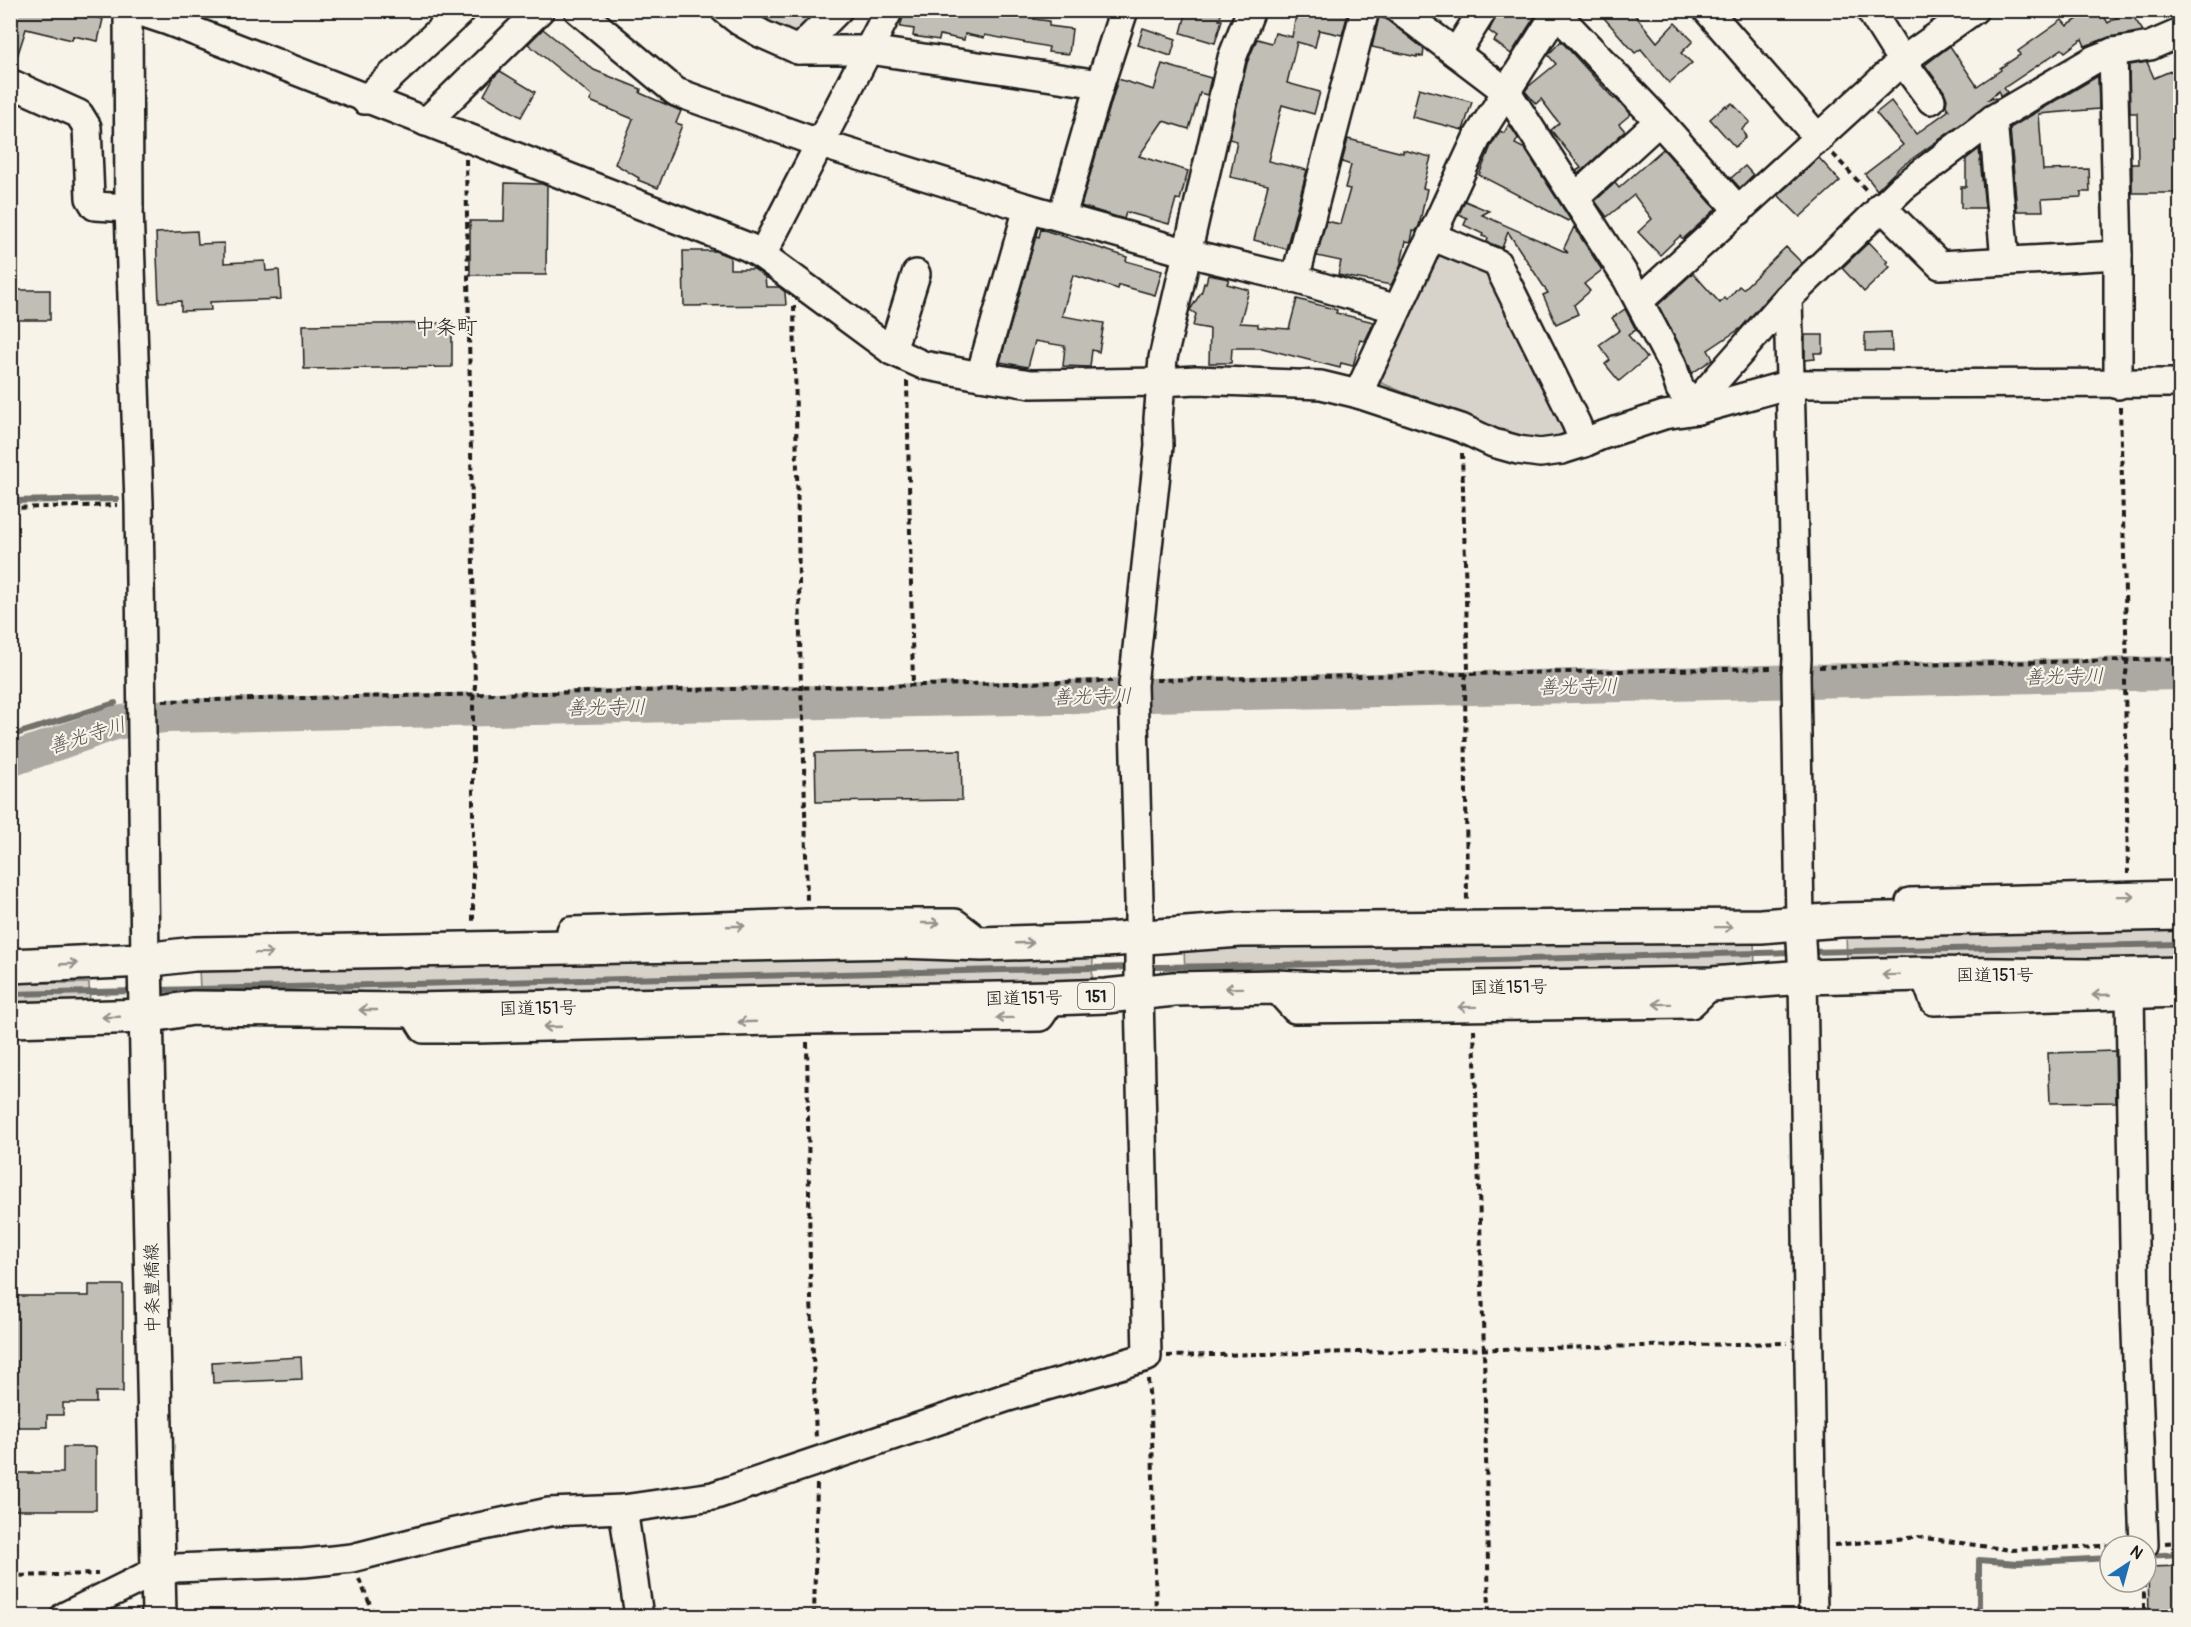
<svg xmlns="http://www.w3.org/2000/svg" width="2191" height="1627" viewBox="0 0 2191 1627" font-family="Pangolin,'Klee One',sans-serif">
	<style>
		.green { fill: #d7d3cb; stroke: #7a7874; stroke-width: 1.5 }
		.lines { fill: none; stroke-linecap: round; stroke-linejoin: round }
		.stream { stroke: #72716c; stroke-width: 6 }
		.river { stroke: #aca9a2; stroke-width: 34 }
		.building { fill: #c0beb5; stroke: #1c1c1c; stroke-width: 1.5 }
		.minor-casing { stroke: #1c1c1c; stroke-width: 32 }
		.major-casing { stroke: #1c1c1c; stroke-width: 38 }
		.highway-casing { stroke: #1c1c1c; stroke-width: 38 }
		.path { stroke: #1c1c1c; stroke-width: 4; stroke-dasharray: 6 4.5; stroke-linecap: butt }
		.minor { stroke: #f7f3e8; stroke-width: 27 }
		.major { stroke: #f7f3e8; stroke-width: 33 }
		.highway { stroke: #f7f3e8; stroke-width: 33 }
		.oneway { stroke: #94928c }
		.labels { text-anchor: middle; stroke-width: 4.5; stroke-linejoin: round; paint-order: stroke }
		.shield { fill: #f7f3e8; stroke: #5e5c59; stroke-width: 1.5 }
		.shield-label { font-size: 16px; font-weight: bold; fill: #1c1c1c }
		.street-label { font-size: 18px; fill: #1c1c1c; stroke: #f7f3e8 }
		.water-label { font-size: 20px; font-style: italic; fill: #565452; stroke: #f7f3e8 }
		.quarter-label { font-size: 21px; fill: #1c1c1c; stroke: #f7f3e8 }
	</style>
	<rect width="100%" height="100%" fill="#f7f3e8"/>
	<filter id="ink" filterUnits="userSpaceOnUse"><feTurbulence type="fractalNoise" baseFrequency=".0167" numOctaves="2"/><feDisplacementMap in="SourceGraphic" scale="12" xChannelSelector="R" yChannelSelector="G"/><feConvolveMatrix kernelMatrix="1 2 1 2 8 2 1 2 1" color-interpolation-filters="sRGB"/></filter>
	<g filter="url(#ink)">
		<g class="green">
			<polygon points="749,10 824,11 791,41"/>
			<polygon points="1432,250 1486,266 1569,426 1564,436 1529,440 1497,432 1379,382 1377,376"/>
			<polygon points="2180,925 2180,961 1847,961 1846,932"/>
			<polygon points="1551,937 1635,944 1754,941 1755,967 1387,980 1185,974 1184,947"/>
			<polygon points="860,952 971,959 1093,958 1092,985 432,999 308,986 200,990 199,967"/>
			<polygon points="10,983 89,983 90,1007 11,1008"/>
		</g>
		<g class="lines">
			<g class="stream">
				<polyline points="10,501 117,499"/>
				<polyline points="10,736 115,703"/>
				<polyline points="1809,952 2180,944"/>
				<path d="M1146 967C1363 965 1579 957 1796 952"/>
				<polyline points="157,990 1133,967"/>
				<polyline points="10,994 137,991"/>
				<polyline points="2146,1556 2180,1554"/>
				<polyline points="1979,1616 1979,1560 2018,1563 2110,1558"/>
			</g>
			<polyline class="river" points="10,760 115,723 165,716 2180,673"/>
		</g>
		<g class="building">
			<polygon points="10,10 52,10 87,18 87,15 103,19 98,41 73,36 72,40 26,29 14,66 10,65"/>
			<polygon points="905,10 1011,10 1035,14 1034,19 1049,21 1049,26 1072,29 1069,54 1048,52 1049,47 985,35 984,38 965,34 964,40 940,35 939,40 913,36 914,29 900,27"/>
			<polygon points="1187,10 1222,10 1219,20 1222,20 1215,43 1181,33"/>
			<polygon points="1297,10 1349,10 1342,35 1319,30 1315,47 1297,42 1287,83 1320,92 1314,114 1282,105 1268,161 1307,170 1286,249 1254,240 1268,185 1230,177 1237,141 1229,139 1247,63 1257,39 1272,43 1275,33 1292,37"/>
			<polygon points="1499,10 1539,10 1511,54 1494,41 1497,37 1489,31"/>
			<polygon points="1597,10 1631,10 1657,42 1675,23 1693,41 1681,53 1692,63 1669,83 1641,49 1635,53"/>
			<polygon points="2092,10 2100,10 2108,23 2129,10 2143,31 2110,37 2085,46 2082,39 2065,52 2062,49 2004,88 2007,92 2000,97 1999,91 1989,99 1998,98 1899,168 1877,190 1865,174 1903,145 1876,113 1891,101 1916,134 1949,110 1946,106 1947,99 1944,91 1925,65 1950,46 1977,86 2001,70 2000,68 2020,55 2018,51 2062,20 2067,26"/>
			<polygon points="1379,17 1386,19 1424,49 1423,57 1417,55 1417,57 1372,47"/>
			<polygon points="1143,28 1176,39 1171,56 1138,45"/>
			<polygon points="543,29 594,70 641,89 640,93 681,111 676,123 682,125 658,188 638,180 639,178 615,164 633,119 590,101 592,96 528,44"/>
			<polygon points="1561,41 1614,99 1615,98 1631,114 1619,124 1625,131 1578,174 1576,171 1581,168 1551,130 1559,123 1541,99 1536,104 1525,91 1529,86 1556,64 1548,55"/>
			<polygon points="2147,62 2154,78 2180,67 2181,193 2132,193 2132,164 2138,164 2137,113 2130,113 2129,65"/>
			<polygon points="1162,64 1211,78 1207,95 1200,93 1189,129 1163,121 1139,156 1188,171 1180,200 1176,199 1169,224 1126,212 1124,219 1081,206 1118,79 1154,90"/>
			<polygon points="500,71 535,92 521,117 484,95 494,77"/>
			<polygon points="2098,76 2099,109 2039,114 2043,170 2089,169 2090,192 2081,192 2081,197 2042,199 2043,211 2017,211 2010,128"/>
			<polygon points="1419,88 1472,102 1463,130 1412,117"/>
			<polygon points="1732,103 1750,122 1742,129 1746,137 1735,147 1710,119 1726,105 1727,107"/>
			<polygon points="1509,124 1518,138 1515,144 1525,149 1570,219 1568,221 1479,175 1491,146 1500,131 1504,133"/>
			<polygon points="1348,139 1403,153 1403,150 1431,157 1423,188 1427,189 1419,226 1416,231 1413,231 1411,242 1406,241 1400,267 1391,285 1338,275 1341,261 1317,256 1326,221 1340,224 1350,189 1345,188 1351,165 1342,162"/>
			<polygon points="1663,149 1716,209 1683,239 1680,236 1660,255 1638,232 1652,219 1634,195 1607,217 1595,201 1615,183 1619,188"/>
			<polygon points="1979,149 1985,208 1961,208 1961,187 1966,187 1966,159"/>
			<polygon points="1819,158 1840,181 1800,217 1778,195"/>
			<polygon points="1745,166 1753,175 1740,188 1731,178"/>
			<polygon points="505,183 542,184 547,186 546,275 470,275 470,221 504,221"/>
			<polygon points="1465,201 1489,211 1482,215 1568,253 1564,248 1574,227 1602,270 1584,284 1590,291 1574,305 1578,314 1556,324 1543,295 1548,293 1508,232 1502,248 1487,242 1488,238 1482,236 1483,234 1464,225 1467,218 1459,214"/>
			<polygon points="1041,229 1127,257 1126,261 1162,271 1155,295 1119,285 1118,289 1073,275 1062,316 1104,323 1099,352 1092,350 1090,367 1063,366 1065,346 1035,341 1028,367 1000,362 1036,236 1039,237"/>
			<polygon points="197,231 198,244 224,243 224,263 265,261 266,271 279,270 281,299 210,302 211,310 181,311 181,301 159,302 156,233"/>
			<polygon points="1869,242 1888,262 1886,263 1890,267 1864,292 1842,268"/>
			<polygon points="1786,247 1802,263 1776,288 1741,328 1708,350 1713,359 1692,373 1686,357 1658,305 1693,273 1720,303 1724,298 1727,300 1739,286 1743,289"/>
			<polygon points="683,251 715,251 730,257 730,269 754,269 765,277 766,287 779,287 785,292 786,305 684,306"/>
			<polygon points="1208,275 1229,279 1227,284 1249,290 1240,323 1258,324 1258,327 1289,329 1297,299 1337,310 1336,313 1374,322 1365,341 1360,340 1353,366 1341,363 1340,368 1262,348 1232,348 1231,363 1209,363 1210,329 1193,326 1196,314 1190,310 1202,291 1204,283 1206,283"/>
			<rect x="10" y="290" width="40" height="30"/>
			<polygon points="1625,309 1636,330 1628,335 1647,358 1619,381 1605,364 1610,360 1599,345 1620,330 1612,318"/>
			<polygon points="452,323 452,367 304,369 303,325"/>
			<polygon points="1891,332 1892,351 1865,351 1865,333"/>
			<polygon points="1805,335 1823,335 1823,353 1814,353 1815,359 1805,360"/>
			<polygon points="961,750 962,800 816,802 815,753"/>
			<polygon points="2115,1051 2116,1102 2050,1103 2048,1053"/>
			<polygon points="89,1285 123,1285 123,1392 96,1392 96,1403 63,1403 63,1415 47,1415 47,1427 10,1427 10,1296 89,1296"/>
			<polygon points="301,1357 302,1379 213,1383 212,1362"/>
			<polygon points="63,1447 96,1447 96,1510 10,1510 10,1473 63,1473"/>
			<polygon points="2181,1566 2181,1617 2149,1617 2148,1567"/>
		</g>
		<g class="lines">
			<g class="minor-casing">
				<g id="minor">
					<polyline points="128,10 129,208 139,504 145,960"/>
					<polyline points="135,10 168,21 748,247 762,255 892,351 923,365 980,376 1031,384 1161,382 1196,380 1321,385 1358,394 1461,428 1493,443 1518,450 1540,453 1562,450 1584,443 1600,436 1664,415 1697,410 1791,384 2180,383"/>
					<polyline points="578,10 676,92 821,144 1028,208 1188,253 1295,279 1397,309"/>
					<polyline points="725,10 739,21 762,34 798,50 869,50 1100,84"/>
					<polyline points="1399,10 1507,92 1627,279 1672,364 1680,389 1697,410"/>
					<polyline points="1707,10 1819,139"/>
					<polyline points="1870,10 1902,61 1931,100"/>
					<polyline points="1556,13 1659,121 1739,211"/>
					<polyline points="798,50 838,10"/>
					<polyline points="2113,52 2118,255 2118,385"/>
					<polyline points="1456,53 1483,10"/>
					<polyline points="10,83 79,114 87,127 90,198 95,206 129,208"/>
					<polyline points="365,100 462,10"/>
					<polyline points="1993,119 2005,261"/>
					<polyline points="426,122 540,10"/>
					<polyline points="1576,197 1659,121"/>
					<polyline points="1881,206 1940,265 2118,255"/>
					<polyline points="1062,216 1100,84 1124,10"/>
					<polyline points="1431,236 1497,263 1576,423 1584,443"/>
					<polyline points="762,255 889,10"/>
					<polyline points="1295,279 1365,10"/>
					<polyline points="1788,298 1797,659 1796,674 1800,923 1803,977 1813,1616"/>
					<polyline points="1639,301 1902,61 1974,10"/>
					<polyline points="892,351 916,274"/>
					<polyline points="980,376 1028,208"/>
					<polyline points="1358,394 1477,138 1558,10"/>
					<polyline points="1697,410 1700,398 1788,298 1903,187 1993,119 2095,59 2113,52 2150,46 2180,33"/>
					<polyline points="1910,902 2180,895"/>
					<polyline points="571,931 808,923 955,923 982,944"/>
					<polyline points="1924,974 1934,1001 2180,993"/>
					<polyline points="1275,987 1295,1009 1691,1004 1712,984"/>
					<polyline points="2130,994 2135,1307 2144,1545"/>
					<polyline points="412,1010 424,1029 477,1029 807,1020 1040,1017 1053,998"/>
					<polyline points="623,1509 639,1616"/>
					<polyline points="65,1616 144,1577 176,1568 304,1563 352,1558 446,1534 549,1512 623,1509 713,1496 1008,1397 1147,1357 1139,993 1139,901 1133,685 1159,446 1158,419 1163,358 1232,58 1251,10"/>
				</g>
			</g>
			<g class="major-casing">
				<polyline id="major" points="145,960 159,1616"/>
			</g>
			<g class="highway-casing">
				<g id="highway">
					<polyline points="10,966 145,960 194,954 900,941 982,944 1105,940 1240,930 1761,926 1840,920 2180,913"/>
					<polyline points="10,1020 146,1016 192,1008 412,1010 1053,998 1106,996 1174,989 1275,987 1342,990 1712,984 1803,977 1924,974 2090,976 2180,974"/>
				</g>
			</g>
			<g class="path">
				<polyline points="1833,154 1866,190"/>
				<polyline points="466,159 475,686 473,700 473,925"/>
				<polyline points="794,306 801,691 803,717 807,901"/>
				<polyline points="907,381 913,686"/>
				<polyline points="2120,407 2127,667 2125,680 2128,874"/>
				<polyline points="1462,453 1468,670 1465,679 1467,904"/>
				<polyline points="10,508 118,505"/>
				<polyline points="1819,667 2180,659"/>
				<polyline points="1156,680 1775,668"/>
				<polyline points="163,701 1112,681"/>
				<polyline points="1474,1029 1484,1351 1489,1616"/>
				<polyline points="807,1042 810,1270 816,1439"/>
				<polyline points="1167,1356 1787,1343"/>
				<polyline points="1148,1379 1152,1434 1156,1616"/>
				<polyline points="2165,1543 2180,1542"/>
				<polyline points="1834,1545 1918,1537 2011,1550 2122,1545"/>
				<polyline points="10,1576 98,1574"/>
				<polyline points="359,1579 375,1616"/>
				<polyline points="2144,1582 2144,1616"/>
				<polyline points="814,1616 817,1483"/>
			</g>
			<use href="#minor" class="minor"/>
			<use href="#major" class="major"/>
			<use href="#highway" class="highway"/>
		</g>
		<defs><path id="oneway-shaft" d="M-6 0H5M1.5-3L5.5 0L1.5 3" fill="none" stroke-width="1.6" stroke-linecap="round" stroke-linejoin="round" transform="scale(1.5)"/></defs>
		<g class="oneway">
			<use href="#oneway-shaft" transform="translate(2126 896) rotate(-1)"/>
			<use href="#oneway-shaft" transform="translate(931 923)"/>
			<use href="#oneway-shaft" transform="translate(736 926) rotate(-2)"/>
			<use href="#oneway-shaft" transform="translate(1724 927) rotate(-1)"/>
			<use href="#oneway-shaft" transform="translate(1025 943) rotate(-2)"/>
			<use href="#oneway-shaft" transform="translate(264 953) rotate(-1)"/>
			<use href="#oneway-shaft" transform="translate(69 964) rotate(-2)"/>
			<use href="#oneway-shaft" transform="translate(1891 975) rotate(179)"/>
			<use href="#oneway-shaft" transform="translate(1234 988) rotate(179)"/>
			<use href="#oneway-shaft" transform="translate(2101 995) rotate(178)"/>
			<use href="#oneway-shaft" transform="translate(1662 1004) rotate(179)"/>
			<use href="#oneway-shaft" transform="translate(1467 1007) rotate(179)"/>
			<use href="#oneway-shaft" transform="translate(368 1010) rotate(-180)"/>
			<use href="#oneway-shaft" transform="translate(111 1017) rotate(178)"/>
			<use href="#oneway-shaft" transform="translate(1005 1018) rotate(179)"/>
			<use href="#oneway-shaft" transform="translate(747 1022) rotate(178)"/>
			<use href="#oneway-shaft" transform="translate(552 1027) rotate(178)"/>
		</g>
	</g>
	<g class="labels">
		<rect class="shield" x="1078" y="983" width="36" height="26" rx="4.5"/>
		<g class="shield-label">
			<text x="1096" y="1002">151</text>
		</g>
		<g class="street-label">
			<text x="1995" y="981">国道151号</text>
			<text transform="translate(1509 987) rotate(-1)" y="6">国道151号</text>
			<text transform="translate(1024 998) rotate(-1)" y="6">国道151号</text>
			<text transform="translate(538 1008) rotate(-1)" y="6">国道151号</text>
			<text transform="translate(152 1288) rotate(-91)" y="6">中条豊橋線</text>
		</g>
		<g class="water-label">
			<text transform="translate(2064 676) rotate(-1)" y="7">善光寺川</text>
			<text transform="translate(1578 686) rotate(-1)" y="7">善光寺川</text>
			<text transform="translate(1092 696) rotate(-1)" y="7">善光寺川</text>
			<text transform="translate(606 707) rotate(-1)" y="7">善光寺川</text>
			<text transform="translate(87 735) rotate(-17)" y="7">善光寺川</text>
		</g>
		<g class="quarter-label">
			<text x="446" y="334">中条町</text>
		</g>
	</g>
	<rect width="2191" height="1627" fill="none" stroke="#f7f3e8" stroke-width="36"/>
	<rect x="18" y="18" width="2155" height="1591" fill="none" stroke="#1c1c1c" stroke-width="2" filter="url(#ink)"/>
	<g transform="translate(2128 1564) rotate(36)"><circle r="28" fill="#f7f3e8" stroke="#9f9d96" stroke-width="1.5"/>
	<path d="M0-4.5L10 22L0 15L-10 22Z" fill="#1f6fb2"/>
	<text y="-9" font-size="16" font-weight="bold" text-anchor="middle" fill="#1c1c1c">N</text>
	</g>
</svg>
